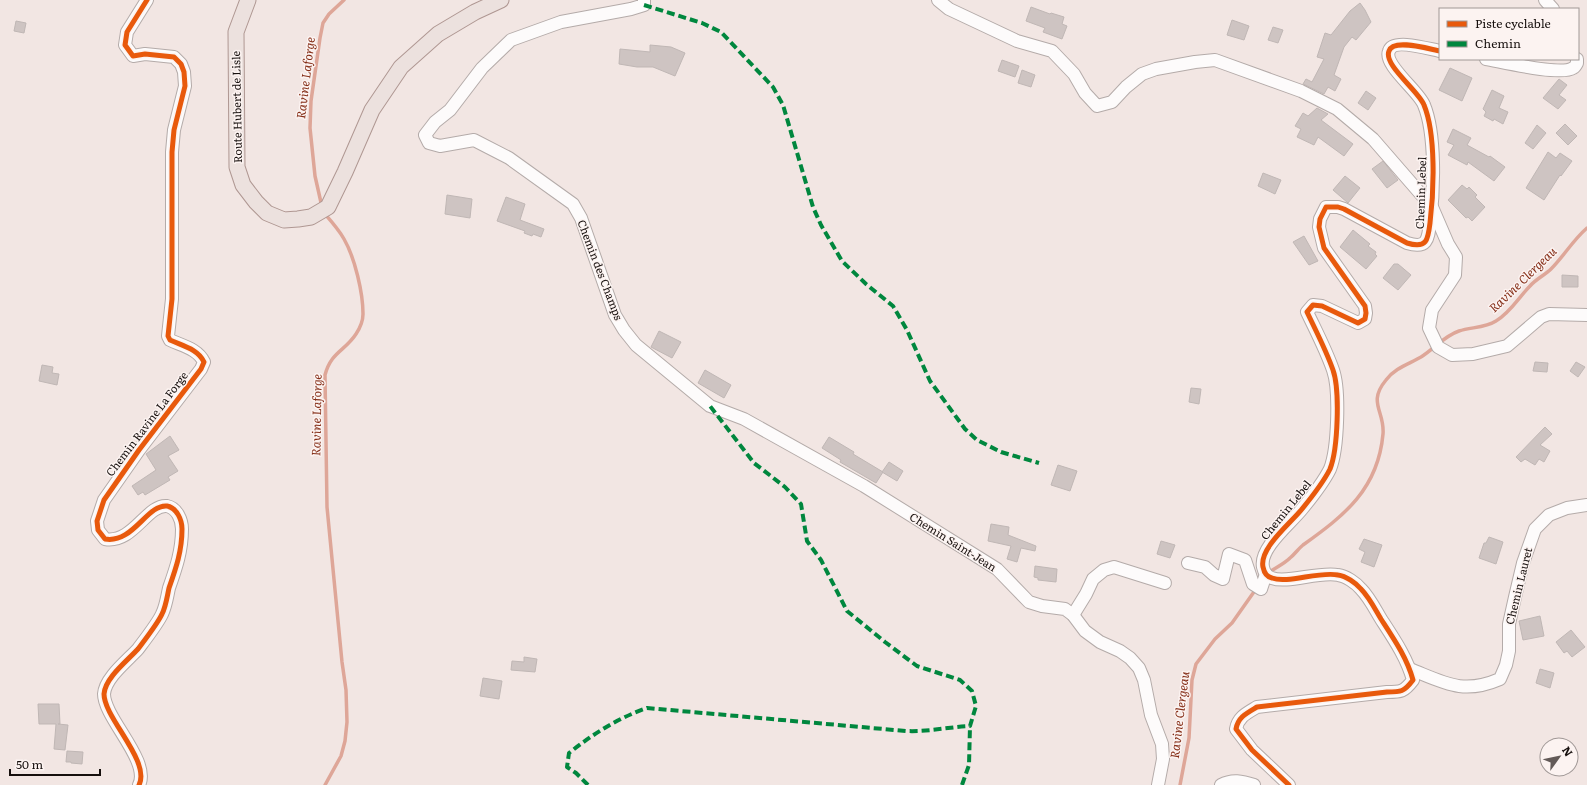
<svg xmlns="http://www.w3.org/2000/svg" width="1587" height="785" viewBox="0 0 1587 785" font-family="Literata,serif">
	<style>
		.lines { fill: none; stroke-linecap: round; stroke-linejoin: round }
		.stream { stroke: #dea698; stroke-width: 3.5 }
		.building { fill: #cec4c2; stroke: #c0b7b5 }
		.minor-casing { stroke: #b4aba9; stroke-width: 14 }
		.major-casing { stroke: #af9792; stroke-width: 17 }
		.minor { stroke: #fdfbfb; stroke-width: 12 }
		.major { stroke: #ece1de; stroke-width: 15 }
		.quiet { stroke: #00873e; stroke-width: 4; stroke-dasharray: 8 4; stroke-linecap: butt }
		.cycleway-casing { stroke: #fcf3f1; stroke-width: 8 }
		.cycleway { stroke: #e8590c; stroke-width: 5 }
		.labels { text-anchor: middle; stroke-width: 3; stroke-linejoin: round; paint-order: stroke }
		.street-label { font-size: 11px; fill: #160f0d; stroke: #fcf3f1 }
		.water-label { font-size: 12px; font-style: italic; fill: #842d16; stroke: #fcf3f1 }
	</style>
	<rect width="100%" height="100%" fill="#f2e6e3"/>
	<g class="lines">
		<g class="stream">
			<polyline points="322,207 315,176 310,128 311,101 320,38 323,23 329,14 344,0"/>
			<path d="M324 213C331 221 339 230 344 239 355 258 363 293 363 314 363 321 360 328 356 334 345 351 331 352 325 375L327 507 342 662 346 690 347 722 345 741 341 756 325 785"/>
			<path d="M1268 573C1275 568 1284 564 1290 558 1295 554 1298 549 1303 545 1345 515 1378 489 1383 434 1385 411 1367 403 1386 380 1395 368 1409 364 1421 357 1434 349 1444 336 1459 331 1471 327 1485 328 1496 321 1510 313 1519 297 1530 286 1536 279 1545 275 1551 269 1564 256 1573 240 1587 228"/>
			<polyline points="1180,785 1189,738 1192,680 1196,664 1215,639 1232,623 1256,589"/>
		</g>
	</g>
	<g class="building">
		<polygon points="1360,3 1365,10 1371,22 1356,40 1352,37 1344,47 1334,75 1341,79 1335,91 1328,87 1324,94 1303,84 1306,79 1312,82 1324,59 1317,57 1325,33 1331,35 1350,11"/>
		<polygon points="1031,7 1050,14 1051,13 1064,17 1062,24 1067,26 1062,39 1043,32 1045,28 1026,21"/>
		<polygon points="1232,20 1249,26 1244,40 1227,35"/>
		<polygon points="16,21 26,23 24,33 14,31"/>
		<polygon points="1273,27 1283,30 1278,43 1268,40"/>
		<polygon points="650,45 671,47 685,53 675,76 653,67 637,67 619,64 620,49 650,52"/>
		<polygon points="1002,60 1019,66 1015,77 998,71"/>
		<polygon points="1450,68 1472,78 1462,101 1439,90"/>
		<polygon points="1022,70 1035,75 1031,87 1018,83"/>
		<polygon points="1559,79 1567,85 1559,95 1566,100 1558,109 1543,98"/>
		<polygon points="1492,90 1504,96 1499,108 1508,112 1503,124 1494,119 1493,121 1484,116 1486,112 1483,109"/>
		<polygon points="1366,91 1376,98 1368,110 1358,103"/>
		<polygon points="1317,108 1328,114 1321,120 1353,144 1344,156 1318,137 1314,145 1297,137 1301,129 1295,126 1303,113 1308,116"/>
		<polygon points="1565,124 1577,136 1568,145 1556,133"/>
		<polygon points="1537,125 1546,133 1533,149 1525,143"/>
		<polygon points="1453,129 1471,138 1467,145 1489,157 1490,156 1505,167 1494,181 1468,162 1467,165 1448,155 1454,145 1447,142"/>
		<polygon points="1548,152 1556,158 1560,153 1572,161 1561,176 1560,175 1544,200 1526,188"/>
		<polygon points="1383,161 1398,180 1387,188 1372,169"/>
		<polygon points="1263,173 1281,180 1275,194 1258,186"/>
		<polygon points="1345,176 1360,188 1348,203 1333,190"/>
		<polygon points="1462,185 1467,189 1469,187 1477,195 1475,197 1485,207 1472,221 1468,217 1466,218 1448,200"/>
		<polygon points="447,195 472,199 470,218 445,214"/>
		<polygon points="506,197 525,204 520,220 544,229 541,237 533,234 532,236 524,233 525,231 497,221"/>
		<polygon points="1353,230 1370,244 1368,246 1376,252 1375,254 1377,256 1366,269 1340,247"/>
		<polygon points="1304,236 1318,261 1309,265 1293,242"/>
		<polygon points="1394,264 1398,264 1411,275 1398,290 1383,278"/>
		<polygon points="1562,275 1578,276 1578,287 1562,287"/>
		<polygon points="659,331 681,342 672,358 651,347"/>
		<polygon points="1535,362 1548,363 1547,372 1533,371"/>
		<polygon points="1576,362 1585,367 1578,377 1570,371"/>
		<polygon points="42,365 53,367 52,373 59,374 57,385 39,381"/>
		<polygon points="705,370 731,385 724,398 698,383"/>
		<polygon points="1191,388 1201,389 1199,404 1189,402"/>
		<polygon points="1545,427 1552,434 1540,445 1550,451 1544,462 1539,459 1535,465 1525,459 1521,462 1516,457"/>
		<polygon points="170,436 179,450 168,456 178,471 168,477 170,480 145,495 143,492 138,495 132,486 156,470 146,454"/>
		<polygon points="829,437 854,452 853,454 883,472 876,483 840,462 841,460 822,448"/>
		<polygon points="889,462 903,471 897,481 882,472"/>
		<polygon points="1058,465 1077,471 1070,491 1051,485"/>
		<polygon points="991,524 1009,527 1008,535 1036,546 1035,551 1021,548 1017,562 1007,559 1011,546 988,541"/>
		<polygon points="1489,537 1503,542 1496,564 1479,558 1484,543 1486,543"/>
		<polygon points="1364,539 1382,545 1374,567 1361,562 1365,552 1359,549"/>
		<polygon points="1161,541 1175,545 1170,558 1157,554"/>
		<polygon points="1035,566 1057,569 1056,582 1038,580 1038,578 1034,577"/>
		<polygon points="1540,616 1544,636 1523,640 1519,621"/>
		<polygon points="1571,630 1585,647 1572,657 1567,651 1564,653 1556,642"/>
		<polygon points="524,657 537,659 535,672 511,670 512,661 524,662"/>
		<polygon points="1540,669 1554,673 1550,688 1536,683"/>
		<polygon points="483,678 502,681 499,699 480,696"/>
		<polygon points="38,704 59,704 60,724 58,724 68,725 65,750 54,749 56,724 39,724"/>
		<polygon points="67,751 83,752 82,764 71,763 71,762 66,762"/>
	</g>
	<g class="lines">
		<g class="minor-casing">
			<g id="minor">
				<polyline points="644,0 644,5 631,9 561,22 511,40 482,68 450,110 435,122 425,135 429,143 440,146 474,140 509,158 573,204 581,218 615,315 624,330 636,345 710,406 744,419 864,486 997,569 1029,602 1042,606 1065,609 1073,615 1085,631 1100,642 1120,651 1130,658 1139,668 1144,680 1151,715 1162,744 1163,759 1158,785"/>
				<polyline points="938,0 949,9 1017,41 1052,51 1074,74 1085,93 1097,106 1112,102 1126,87 1142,74 1156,69 1195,62 1215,60 1301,91 1337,109 1373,139 1432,207 1448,244 1456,257 1455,275 1432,310 1429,328 1438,347 1452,355 1473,354 1507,346 1541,317 1549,314 1587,315"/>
				<polyline points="1545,0 1553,9"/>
				<path d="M1486 59C1503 62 1561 76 1573 68 1575 67 1576 65 1577 63V59"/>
				<polyline points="1188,563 1205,567 1214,575 1223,579 1229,554 1245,560 1253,584 1261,589 1266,574"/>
				<polyline points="1073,615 1086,594 1093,579 1104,570 1114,567 1165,583"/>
				<path d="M1410 669C1445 683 1463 695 1500 679L1506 665 1509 651V624L1515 597 1523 563 1535 529 1549 515 1567 508 1587 505"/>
				<path d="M139 785C151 761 104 718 104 694 105 678 127 661 138 649 144 641 158 623 162 614 166 606 167 597 169 588 176 568 182 551 182 529 182 520 177 508 167 506 147 504 133 544 105 539L98 530 97 521 104 500 139 450 201 369 204 362C198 349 183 346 170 340L168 336 172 299V152L174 130 185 86 184 72 181 64 174 57 145 54 133 56 125 45 127 32 147 0"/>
				<path d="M1221 785C1232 779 1242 781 1254 785"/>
				<path d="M1289 785 1252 750 1236 729C1238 717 1247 713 1257 707L1387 692C1401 692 1404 692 1413 680 1407 658 1394 639 1381 619 1375 609 1369 597 1361 589 1356 583 1346 576 1338 575 1319 571 1287 584 1272 578 1267 577 1264 572 1263 567 1259 548 1291 523 1302 509 1311 498 1324 481 1330 469 1338 449 1340 390 1333 370 1326 350 1316 331 1307 312L1313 305 1322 306 1358 323 1365 319 1366 313 1365 306 1324 248 1319 227 1320 219 1326 207H1338L1344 209 1407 243C1427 249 1428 240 1430 223 1434 191 1436 134 1424 105 1419 91 1383 65 1389 51 1393 38 1429 49 1440 51"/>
			</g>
		</g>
		<g class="major-casing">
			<polyline id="major" points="248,0 236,32 237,167 243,185 256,202 267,213 284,220 298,219 311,217 328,207 345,172 372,110 401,67 438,34 475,12 501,0"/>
		</g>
		<use href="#minor" class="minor"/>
		<use href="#major" class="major"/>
		<g class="quiet">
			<polyline points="644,5 702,23 721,32 773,87 783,105 813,207 821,225 842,261 866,284 893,306 907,330 930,381 965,429 977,440 1001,452 1039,463"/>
			<path d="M588 785 576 773 567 767 569 753C593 734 618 718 647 708L906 731C928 732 948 727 970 726L976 706 972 691 960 680 917 666 885 642 847 611 821 560 807 541 801 504 785 487 754 463 710 406"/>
			<polyline points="962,785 969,765 970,726"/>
		</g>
		<g class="cycleway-casing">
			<g id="cycleway">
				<path d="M139 785C151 761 104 718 104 694 105 678 127 661 138 649 144 641 158 623 162 614 166 606 167 597 169 588 176 568 182 551 182 529 182 520 177 508 167 506 147 504 133 544 105 539L98 530 97 521 104 500 139 450 201 369 204 362C198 349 183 346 170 340L168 336 172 299V152L174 130 185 86 184 72 181 64 174 57 145 54 133 56 125 45 127 32 147 0"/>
				<path d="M1289 785 1252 750 1236 729C1238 717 1247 713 1257 707L1387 692C1401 692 1404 692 1413 680 1407 658 1394 639 1381 619 1375 609 1369 597 1361 589 1356 583 1346 576 1338 575 1319 571 1287 584 1272 578 1267 577 1264 572 1263 567 1259 548 1291 523 1302 509 1311 498 1324 481 1330 469 1338 449 1340 390 1333 370 1326 350 1316 331 1307 312L1313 305 1322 306 1358 323 1365 319 1366 313 1365 306 1324 248 1319 227 1320 219 1326 207H1338L1344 209 1407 243C1427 249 1428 240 1430 223 1434 191 1436 134 1424 105 1419 91 1383 65 1389 51 1393 38 1429 49 1440 51"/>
			</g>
		</g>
		<use href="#cycleway" class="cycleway"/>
	</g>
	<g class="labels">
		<g class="street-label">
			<text transform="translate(237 107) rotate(-91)" y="4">Route Hubert de Lisle</text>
			<text transform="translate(1421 193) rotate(-88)" y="4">Chemin Lebel</text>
			<text transform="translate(600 270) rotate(69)" y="4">Chemin des Champs</text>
			<text transform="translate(147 424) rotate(-53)" y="4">Chemin Ravine La Forge</text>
			<text transform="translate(1286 510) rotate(-51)" y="4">Chemin Lebel</text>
			<text transform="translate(953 542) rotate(32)" y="4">Chemin Saint-Jean</text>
			<text transform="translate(1519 586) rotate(-76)" y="4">Chemin Lauret</text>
		</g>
		<g class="water-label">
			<text transform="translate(306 78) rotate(-83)" y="4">Ravine Laforge</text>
			<text transform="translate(1523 280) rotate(-44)" y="4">Ravine Clergeau</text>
			<text transform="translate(317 415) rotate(-89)" y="4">Ravine Laforge</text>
			<text transform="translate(1180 715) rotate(-83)" y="4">Ravine Clergeau</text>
		</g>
	</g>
	<rect x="1439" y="8" width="140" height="52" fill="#fcf3f1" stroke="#a09896"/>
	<rect x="1447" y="21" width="20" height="6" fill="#e8590c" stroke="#a09896"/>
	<text x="1475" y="28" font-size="12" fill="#160f0d">Piste cyclable</text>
	<rect x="1447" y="41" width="20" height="6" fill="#00873e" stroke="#a09896"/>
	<text x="1475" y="48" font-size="12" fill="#160f0d">Chemin</text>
	<g transform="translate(1559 757) rotate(57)"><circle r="19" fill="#fcf3f1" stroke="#a09896"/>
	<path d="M0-3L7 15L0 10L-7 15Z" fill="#635a58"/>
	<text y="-6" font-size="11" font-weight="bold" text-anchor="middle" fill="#160f0d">N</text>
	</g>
	<path d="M10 769v6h90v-6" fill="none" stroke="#160f0d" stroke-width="2"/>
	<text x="16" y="769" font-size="12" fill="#160f0d" stroke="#fcf3f1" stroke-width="3" paint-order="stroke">50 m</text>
</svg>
